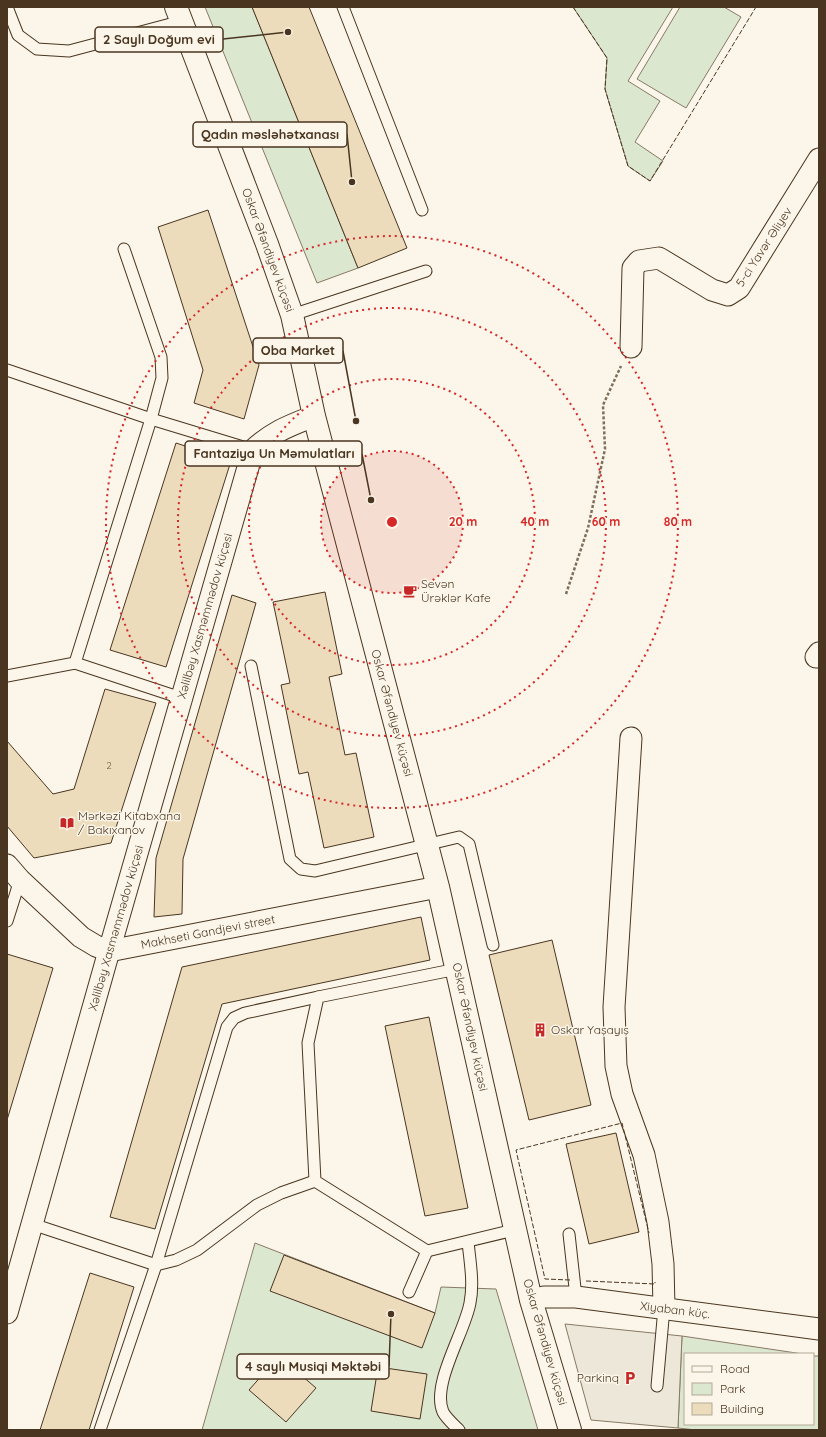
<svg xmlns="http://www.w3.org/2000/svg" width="826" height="1437" viewBox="0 0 826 1437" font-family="Quicksand,sans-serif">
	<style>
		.green { fill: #dce7d0; stroke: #887966 }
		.parking { fill: #ede7d9; stroke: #887966 }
		.building { fill: #ecdcbc; stroke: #4a3520 }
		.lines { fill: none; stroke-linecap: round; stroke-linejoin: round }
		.lane-casing { stroke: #4a3520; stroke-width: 13 }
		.street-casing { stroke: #4a3520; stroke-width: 23 }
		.secondary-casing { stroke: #4a3520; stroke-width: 24 }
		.path { stroke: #7f6f5c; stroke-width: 2.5; stroke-dasharray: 3 2; stroke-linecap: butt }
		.lane { stroke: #fbf6e9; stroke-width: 11 }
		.street { stroke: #fbf6e9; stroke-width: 21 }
		.secondary { stroke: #fbf6e9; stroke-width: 22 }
		.fence { stroke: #4a3520; stroke-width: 1; stroke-dasharray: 5 2; stroke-linecap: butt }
		.ring { fill: none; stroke: #d62828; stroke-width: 2; stroke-dasharray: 2 4 }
		.labels { text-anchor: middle; stroke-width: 3; stroke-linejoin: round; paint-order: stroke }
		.number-label { font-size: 10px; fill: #725f47 }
		.street-label { font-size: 12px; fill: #4a3520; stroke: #fbf6e9 }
		.poi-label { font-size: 12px; fill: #4a3520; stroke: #fbf6e9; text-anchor: start }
		.centre { fill: #d62828; stroke: #fbf6e9; stroke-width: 2 }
		.ring-label { font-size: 12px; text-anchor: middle; font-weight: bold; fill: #d62828; stroke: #fbf6e9; stroke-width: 3; stroke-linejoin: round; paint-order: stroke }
		.leader { fill: none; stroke: #4a3520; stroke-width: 1.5 }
		.callout-dot { fill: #4a3520; stroke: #fbf6e9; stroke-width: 1.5 }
		.callout { fill: #fbf6e9; stroke: #4a3520; stroke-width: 1.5 }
		.callout-label { font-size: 13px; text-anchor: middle; font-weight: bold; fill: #4a3520 }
	</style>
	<rect width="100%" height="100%" fill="#fbf6e9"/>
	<g class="green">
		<polygon points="205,7 252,7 358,268 317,283"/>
		<polygon points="573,7 673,7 628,81 660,101 635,142 663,161 650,181 628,166 605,89 607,58"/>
		<polygon points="680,7 724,7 741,17 686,108 637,79"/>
		<polygon points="255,1243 435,1313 441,1287 496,1289 538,1430 202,1430"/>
		<polygon points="682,1336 803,1354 685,1354 685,1424 813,1424 813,1356 819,1356 819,1430 696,1430 678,1428"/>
	</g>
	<polygon class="parking" points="565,1324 682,1336 678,1428 591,1420"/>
	<g class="building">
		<polygon points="252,7 309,7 407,248 358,268"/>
		<polygon points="208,210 259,365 244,419 194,403 203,370 158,227"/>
		<polygon points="176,443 231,461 166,667 110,650"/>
		<polygon points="325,592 342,674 329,677 345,755 356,753 374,837 324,848 308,772 299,774 281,685 290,683 273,602"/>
		<polygon points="232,595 256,603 183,859 182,914 154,917 156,858"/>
		<polygon points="105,689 156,703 111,843 34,858 7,826 7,741 53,794 74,789"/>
		<polygon points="421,917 430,960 222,1004 155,1229 110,1217 182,967"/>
		<polygon points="552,940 591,1105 529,1120 489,955"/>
		<polygon points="7,954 53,968 7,1120"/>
		<polygon points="429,1017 468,1208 425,1216 385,1026"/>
		<polygon points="616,1133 639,1232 589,1244 566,1144"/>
		<polygon points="284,1255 435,1313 422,1348 270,1291"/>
		<polygon points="90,1273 134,1287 89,1430 40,1430"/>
		<polygon points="279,1356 316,1388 286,1422 249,1390"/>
		<polygon points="378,1367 427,1374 420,1419 371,1411"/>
	</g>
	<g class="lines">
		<g class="lane-casing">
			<g id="lane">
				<polyline points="7,7 18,35 37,49 69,51 182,21"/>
				<polyline points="343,7 422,210"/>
				<polyline points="292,315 426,271"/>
				<polyline points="7,370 151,419 253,450"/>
				<polyline points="75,663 181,698"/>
				<polyline points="251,666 290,859 301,869 315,871 459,837 469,844 493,945"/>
				<polyline points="7,676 75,663 151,419 162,378 161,357 124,249"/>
				<polyline points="7,921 20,880"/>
				<polyline points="457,969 318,997 308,1043 315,1181 427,1251 514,1230"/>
				<polyline points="32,1224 156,1265 176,1260 197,1250 257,1205 281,1193 315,1181"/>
				<polyline points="569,1234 576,1297"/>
				<polyline points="409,1292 427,1251"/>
				<polyline points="657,1386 664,1308"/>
				<polyline points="100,1430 156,1265 227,1027 234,1018 245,1013 318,997"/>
				<path d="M459 1430C454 1425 446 1418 443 1412 431 1384 465 1332 470 1303 474 1283 470 1262 468 1242"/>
			</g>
		</g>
		<g class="street-casing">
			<g id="street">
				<polyline points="631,347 633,268 639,261 659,258 712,290 728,295 739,288 819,159"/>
				<polyline points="816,657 819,653"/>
				<polyline points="631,738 614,1007 616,1066 622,1094 644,1155 658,1222 663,1264 664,1308"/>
				<polyline points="7,865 20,880 81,937 96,946 109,951 438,887"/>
				<polyline points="531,1300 544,1297 576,1297 819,1329"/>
				<path d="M7 1313 109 951 253 450C274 431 289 426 314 416"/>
			</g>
		</g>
		<g class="secondary-casing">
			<polyline id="secondary" points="176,7 267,244 292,315 314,416 438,887 531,1300 570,1430"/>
		</g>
		<polyline class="path" points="566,594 588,528 605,449 603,405 621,366"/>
		<use href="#lane" class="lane"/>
		<use href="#street" class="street"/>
		<use href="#secondary" class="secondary"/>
		<g class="fence">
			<polyline points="573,7 607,58 605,89 628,166 650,181 756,7"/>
			<polyline points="570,1280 545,1279 516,1150 622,1123 649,1233"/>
			<polyline points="586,1281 655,1284 655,1282"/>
		</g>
	</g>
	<circle cx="392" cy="522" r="71" fill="#d62828" fill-opacity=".12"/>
	<g class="ring">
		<circle cx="392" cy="522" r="71"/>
		<circle cx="392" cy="522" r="143"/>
		<circle cx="392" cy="522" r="214"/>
		<circle cx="392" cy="522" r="286"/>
	</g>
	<defs>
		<g id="cafe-bare" transform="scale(1.08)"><path d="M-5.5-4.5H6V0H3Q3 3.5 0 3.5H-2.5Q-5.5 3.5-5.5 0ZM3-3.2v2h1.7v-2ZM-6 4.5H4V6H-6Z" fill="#c62828" stroke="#fbf6e9" stroke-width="2.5" paint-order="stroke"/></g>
		<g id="library-bare" transform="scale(1.08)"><path d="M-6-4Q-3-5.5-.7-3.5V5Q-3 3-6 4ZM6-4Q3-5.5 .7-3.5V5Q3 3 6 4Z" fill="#c62828" stroke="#fbf6e9" stroke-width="2.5" paint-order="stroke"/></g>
		<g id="building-bare" transform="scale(1.08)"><path d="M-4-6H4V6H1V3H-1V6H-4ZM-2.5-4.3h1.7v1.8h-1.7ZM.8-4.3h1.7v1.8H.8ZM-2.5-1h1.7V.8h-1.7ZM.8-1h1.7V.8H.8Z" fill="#c62828" stroke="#fbf6e9" stroke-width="2.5" paint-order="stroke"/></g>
		<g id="parking-bare" transform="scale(1.08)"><path d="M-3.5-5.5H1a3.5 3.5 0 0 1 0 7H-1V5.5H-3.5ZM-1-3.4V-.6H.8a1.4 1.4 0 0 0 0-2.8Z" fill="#c62828" stroke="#fbf6e9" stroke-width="2.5" paint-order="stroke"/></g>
	</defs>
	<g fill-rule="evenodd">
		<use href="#cafe-bare" x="410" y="591"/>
		<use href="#library-bare" x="67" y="823"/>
		<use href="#building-bare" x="540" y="1030"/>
		<use href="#parking-bare" x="630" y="1378"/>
	</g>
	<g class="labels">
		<g class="number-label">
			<text x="109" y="769">2</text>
		</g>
		<g class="street-label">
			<text transform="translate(764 247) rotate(-57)" y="4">5-ci Yavər Əliyev</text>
			<text transform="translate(268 250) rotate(70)" y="4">Oskar Əfəndiyev küçəsi</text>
			<text transform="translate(205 616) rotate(-74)" y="4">Xəlilbəy Xasməmmədov küçəsi</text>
			<text transform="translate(392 713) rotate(75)" y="4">Oskar Əfəndiyev küçəsi</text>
			<text transform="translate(116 928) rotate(-74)" y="4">Xəlilbəy Xasməmmədov küçəsi</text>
			<text transform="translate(208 932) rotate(-11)" y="4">Makhseti Gandjevi street</text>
			<text transform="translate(470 1027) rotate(78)" y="4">Oskar Əfəndiyev küçəsi</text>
			<text transform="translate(675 1310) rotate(7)" y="4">Xiyaban küç.</text>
			<text transform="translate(545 1342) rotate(74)" y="4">Oskar Əfəndiyev küçəsi</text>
		</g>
		<g class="poi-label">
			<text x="421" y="588">Sevən<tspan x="421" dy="14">Ürəklər Kafe</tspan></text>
			<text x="78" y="820">Mərkəzi Kitabxana<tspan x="78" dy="14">/ Bakıxanov</tspan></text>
			<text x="551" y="1034">Oskar Yaşayış</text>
			<text x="619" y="1382" text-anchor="end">Parkinq</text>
		</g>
	</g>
	<circle cx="392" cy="522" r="6" class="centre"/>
	<g class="ring-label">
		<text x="463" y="526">20 m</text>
		<text x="535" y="526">40 m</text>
		<text x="606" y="526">60 m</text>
		<text x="678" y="526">80 m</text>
	</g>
	<path class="leader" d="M288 32L223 39M352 182L347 134M356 421L343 351M371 500L362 454M391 1314L389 1366"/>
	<g class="callout-dot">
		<circle cx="288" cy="32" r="4"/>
		<circle cx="352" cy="182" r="4"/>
		<circle cx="356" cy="421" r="4"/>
		<circle cx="371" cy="500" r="4"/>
		<circle cx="391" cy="1314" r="4"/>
	</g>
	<g class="callout">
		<rect x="95" y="27" width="128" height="25" rx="4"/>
		<rect x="193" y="122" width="154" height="25" rx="4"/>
		<rect x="253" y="338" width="90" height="25" rx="4"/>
		<rect x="185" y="441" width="177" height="25" rx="4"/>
		<rect x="237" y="1354" width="152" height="25" rx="4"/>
	</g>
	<g class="callout-label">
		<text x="159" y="44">2 Saylı Doğum evi</text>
		<text x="270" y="139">Qadın məsləhətxanası</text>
		<text x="298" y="355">Oba Market</text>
		<text x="274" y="458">Fantaziya Un Məmulatları</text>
		<text x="313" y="1371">4 saylı Musiqi Məktəbi</text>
	</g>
	<rect width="826" height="1437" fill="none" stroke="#4a3520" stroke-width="16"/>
	<rect x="684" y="1353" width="130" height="72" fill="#fbf6e9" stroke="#b4a999"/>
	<rect x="692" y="1366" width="20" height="6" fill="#fbf6e9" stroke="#b4a999"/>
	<text x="720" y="1373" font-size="12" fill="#4a3520">Road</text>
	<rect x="692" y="1383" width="20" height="12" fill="#dce7d0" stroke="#b4a999"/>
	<text x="720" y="1393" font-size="12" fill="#4a3520">Park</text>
	<rect x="692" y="1403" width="20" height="12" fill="#ecdcbc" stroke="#b4a999"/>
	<text x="720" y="1413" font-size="12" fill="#4a3520">Building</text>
</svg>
